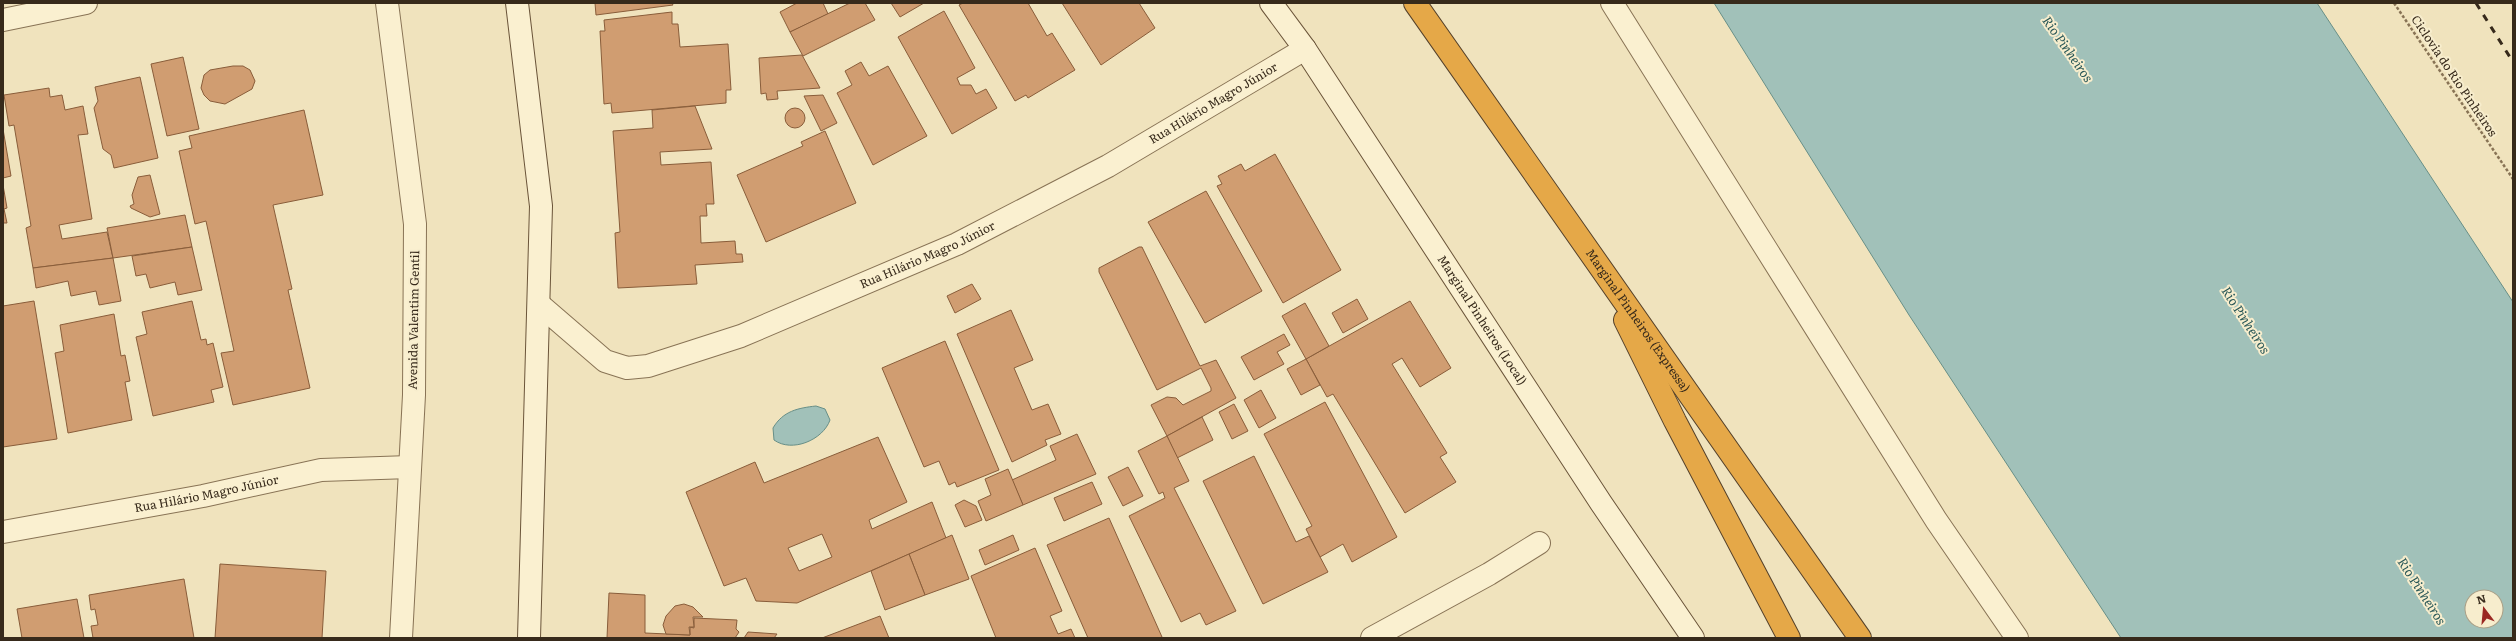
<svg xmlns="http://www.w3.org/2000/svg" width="2516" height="641" viewBox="0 0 2516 641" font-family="Literata,serif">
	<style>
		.water { fill: #a1c1b9; stroke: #688f87; fill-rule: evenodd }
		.building { fill: #d09d71; stroke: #895d3a; fill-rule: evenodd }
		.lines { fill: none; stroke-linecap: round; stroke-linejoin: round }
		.lane-casing { stroke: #887355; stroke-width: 24 }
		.street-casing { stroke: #887355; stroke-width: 24 }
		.secondary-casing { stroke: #6a5439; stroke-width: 24 }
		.highway-casing { stroke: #55412a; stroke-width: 24 }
		.path { stroke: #887355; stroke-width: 2.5; stroke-dasharray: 3 2; stroke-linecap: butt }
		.lane { stroke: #faf0d0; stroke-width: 22 }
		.street { stroke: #faf0d0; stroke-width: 22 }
		.secondary { stroke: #faf0d0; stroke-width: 22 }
		.highway { stroke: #e5a848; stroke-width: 22 }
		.rail { stroke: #372a1b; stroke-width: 3; stroke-dasharray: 7 7; stroke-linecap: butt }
		.labels { text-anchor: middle; stroke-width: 4; stroke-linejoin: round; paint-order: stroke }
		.street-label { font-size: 12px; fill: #372a1b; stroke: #f7edcd }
		.water-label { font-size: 13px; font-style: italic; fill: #295757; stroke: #f7edcd }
	</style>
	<rect width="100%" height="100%" fill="#f0e3bd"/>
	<g class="water">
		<path d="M1714 3H2317L2513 302V638H2121L1909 315ZM2472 597H2496V621H2472Z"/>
		<path d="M816 406 825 409 830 420C823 440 792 453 774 440L773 428C783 411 798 408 816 406Z"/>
	</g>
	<g class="building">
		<polygon points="595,3 672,3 673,5 596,15"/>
		<polygon points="797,3 823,3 828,14 790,32 780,12"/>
		<polygon points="850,3 865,3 875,20 803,56 790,32"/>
		<polygon points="891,3 924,3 900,17"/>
		<polygon points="963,3 1028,3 1047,36 1052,33 1075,70 1028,98 1026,95 1015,101 959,5"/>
		<polygon points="1062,3 1139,3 1155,28 1101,65"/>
		<polygon points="944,11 975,68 957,78 960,85 971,85 976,94 986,89 997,108 952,134 898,37"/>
		<polygon points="672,12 672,24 678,24 680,47 728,44 731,90 726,90 726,103 612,113 611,103 604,104 600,31 605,31 604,20"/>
		<polygon points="802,55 820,88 777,91 778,99 767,100 766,93 761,94 759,58"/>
		<polygon points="183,57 199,129 167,136 151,64"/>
		<polygon points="861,62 869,76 888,66 927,136 873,165 837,93 852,85 845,71"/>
		<polygon points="233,66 243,66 250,70 255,81 252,89 225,104 210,101 204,95 201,88 204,75 210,70"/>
		<polygon points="140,77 158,158 114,168 111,155 103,149 94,108 98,101 95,87"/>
		<polygon points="49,88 50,97 62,95 65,110 83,106 88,134 78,135 92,219 59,225 62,239 107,232 113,258 33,268 26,228 31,226 14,125 9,126 4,95"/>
		<polygon points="823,95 837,123 821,131 804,96"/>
		<polygon points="695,106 712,149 660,152 661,165 711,162 714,204 706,204 707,216 700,216 701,243 735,241 736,254 742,254 743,262 695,265 697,284 618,288 615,233 620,232 613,131 653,128 652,110"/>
		<circle cx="795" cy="118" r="10"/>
		<polygon points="304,110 323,195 273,205 292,289 288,290 310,388 233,405 221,353 234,351 206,221 195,224 179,151 192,148 189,136"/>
		<polygon points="3,129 11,176 3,178"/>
		<polygon points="825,131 856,203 766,242 737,175 803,146 801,142"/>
		<polygon points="1275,154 1341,270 1283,303 1217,186 1222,184 1218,176 1241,164 1245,171"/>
		<polygon points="150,175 160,214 150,217 131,208 130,206 134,204 132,195 138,177"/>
		<polygon points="3,185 7,208 4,209 7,223 3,223"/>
		<polygon points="1206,191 1262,291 1205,323 1148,222"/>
		<polygon points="185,215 192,247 113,258 107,228"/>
		<polygon points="192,247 202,290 178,295 175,282 150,288 146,274 136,276 132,256"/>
		<polygon points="1139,247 1142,247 1200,366 1216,360 1236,398 1167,436 1151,405 1167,397 1176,398 1183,405 1211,391 1211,388 1201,368 1157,390 1099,272 1099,268"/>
		<polygon points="113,258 121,301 99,305 96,291 71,296 68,281 36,288 33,268"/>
		<polygon points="972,284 981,299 955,313 947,296"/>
		<polygon points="1357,299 1368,319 1343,333 1332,313"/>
		<polygon points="34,301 57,439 3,447 3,306"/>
		<polygon points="192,301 201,340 206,339 207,345 213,343 223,387 211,390 214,402 153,416 136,337 147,334 142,312"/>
		<polygon points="1410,301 1451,368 1420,387 1402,358 1392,364 1447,453 1440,457 1456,482 1405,513 1333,394 1327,397 1306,359"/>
		<polygon points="1305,303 1329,346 1306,359 1282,316"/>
		<polygon points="1011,310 1033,360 1014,368 1032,410 1048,404 1061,434 1045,440 1047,445 1012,462 957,334"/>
		<polygon points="114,314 121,356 125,355 130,381 125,382 132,420 68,433 55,353 64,351 60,325"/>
		<polygon points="1284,334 1290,345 1277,352 1284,364 1254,380 1241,357"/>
		<polygon points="945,341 999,470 957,487 955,482 949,485 939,461 924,467 882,368"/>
		<polygon points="1306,359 1320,385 1301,395 1287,369"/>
		<polygon points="1261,390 1276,418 1259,428 1244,400"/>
		<polygon points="1325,402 1397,537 1352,562 1343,544 1320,557 1306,529 1312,526 1264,434"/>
		<polygon points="1234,404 1248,431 1232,439 1219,412"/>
		<polygon points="1202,417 1213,440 1177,458 1167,436"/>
		<polygon points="1077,434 1096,474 1023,505 1012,480 1056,460 1050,446"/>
		<polygon points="1167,436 1189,481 1174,488 1236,611 1206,625 1200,613 1181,622 1129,516 1165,498 1163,492 1159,494 1138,451"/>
		<path d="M878 437 907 502 869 520 872 529 932 502 946 538 797 603 756 601 746 578 724 586 686 492 755 462 764 483ZM822 534 832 557 799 571 788 548Z"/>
		<polygon points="1254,456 1296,542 1309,536 1328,572 1263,604 1203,481"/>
		<polygon points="1128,467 1143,496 1123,506 1108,477"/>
		<polygon points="1008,469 1023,505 986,521 978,501 991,495 985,479"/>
		<polygon points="1092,482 1102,504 1064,521 1054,498"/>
		<polygon points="964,500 976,506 982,520 965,527 955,505"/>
		<polygon points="1109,518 1162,637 1160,638 1088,638 1047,545"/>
		<polygon points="952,535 969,579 925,595 909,554"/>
		<polygon points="1013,535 1019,550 985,565 979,550"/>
		<polygon points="1035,548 1062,611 1050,616 1058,634 1071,629 1075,638 996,638 971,576"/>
		<polygon points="909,554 925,595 885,610 871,571"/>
		<polygon points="220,564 326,571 322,638 215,638"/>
		<polygon points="184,579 194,638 93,638 91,626 98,625 95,609 91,610 89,595"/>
		<polygon points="609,593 645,595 645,633 690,635 690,627 694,628 694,618 737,620 736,629 739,632 735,638 607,638"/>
		<polygon points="77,599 84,638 22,638 17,609"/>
		<polygon points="684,604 693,607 703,617 693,617 694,627 689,627 690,635 666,634 663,625 666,616 675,606"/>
		<polygon points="880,616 889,638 822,638"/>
		<polygon points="748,632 777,634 774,638 744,638"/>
	</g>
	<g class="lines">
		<g class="lane-casing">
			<polyline id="lane" points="1612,3 1936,520 2017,638"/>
		</g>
		<g class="street-casing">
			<g id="street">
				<polyline points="387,3 415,224 414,395 401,638"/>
				<polyline points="3,20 86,3"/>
				<path id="s1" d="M540 305 605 361 627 368 648 366 741 336 957 244 1108 166 1305 49"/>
				<path id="s2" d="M3 532 203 496 321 470 410 467"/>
				<polyline points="1372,638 1489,574 1539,543"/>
			</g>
		</g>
		<g class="secondary-casing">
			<g id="secondary">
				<polyline points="517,3 541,206 529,638"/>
				<path id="s3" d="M1271 3 1305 49 1601 503 1693 638"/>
			</g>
		</g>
		<g class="highway-casing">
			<g id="highway">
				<path id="s4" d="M1415 3 1860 638"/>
				<polyline points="1625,320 1675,421 1789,638"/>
			</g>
		</g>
		<polyline class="path" points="2394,3 2513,179"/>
		<use href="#lane" class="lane"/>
		<use href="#street" class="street"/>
		<use href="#secondary" class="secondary"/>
		<use href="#highway" class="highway"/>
		<polyline class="rail" points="2476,3 2513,62"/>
	</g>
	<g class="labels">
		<g class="street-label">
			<text transform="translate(2454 76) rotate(56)" y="4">Ciclovia do Rio Pinheiros</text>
			<text dy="4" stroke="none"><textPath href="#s1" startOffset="755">Rua Hilário Magro Júnior</textPath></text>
			<text dy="4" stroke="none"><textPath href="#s1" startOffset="431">Rua Hilário Magro Júnior</textPath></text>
			<text transform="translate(414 320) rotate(-89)" y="4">Avenida Valentim Gentil</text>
			<text dy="4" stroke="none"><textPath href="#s4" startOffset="388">Marginal Pinheiros (Expressa)</textPath></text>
			<text dy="4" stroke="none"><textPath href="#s3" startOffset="381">Marginal Pinheiros (Local)</textPath></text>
			<text dy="4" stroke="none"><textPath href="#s2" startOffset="207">Rua Hilário Magro Júnior</textPath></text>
		</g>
		<g class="water-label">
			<text transform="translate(2068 49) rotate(55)" y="5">Rio Pinheiros</text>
			<text transform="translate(2246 320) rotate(57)" y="5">Rio Pinheiros</text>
			<text transform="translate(2422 591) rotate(57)" y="5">Rio Pinheiros</text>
		</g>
	</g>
	<rect width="2516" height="641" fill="none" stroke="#372a1b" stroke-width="8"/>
	<g transform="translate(2484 609) rotate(344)"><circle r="19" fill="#f7edcd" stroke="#aa9f86"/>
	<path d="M0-3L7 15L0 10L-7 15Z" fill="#9a2823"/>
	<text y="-6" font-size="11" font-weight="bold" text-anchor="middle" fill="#372a1b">N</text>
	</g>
</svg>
